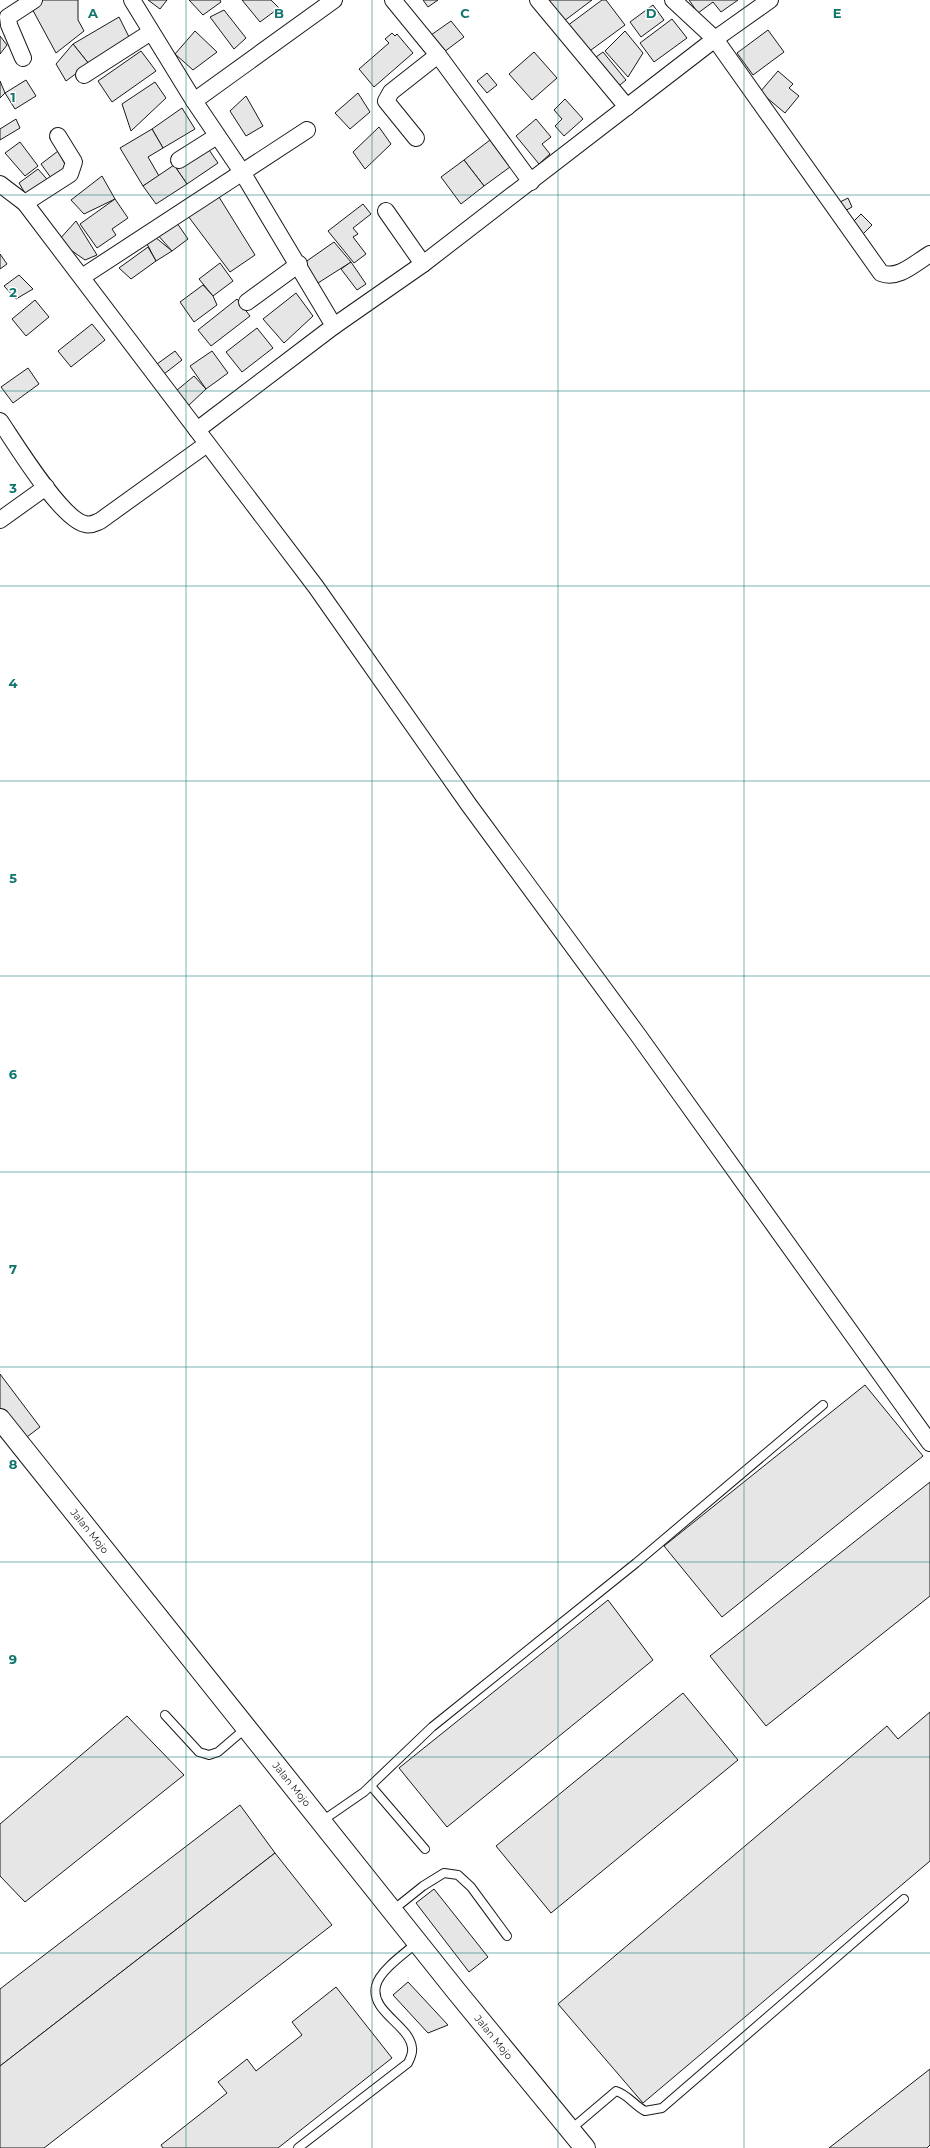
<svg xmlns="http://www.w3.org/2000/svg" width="930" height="2148" viewBox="0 0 930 2148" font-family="Montserrat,sans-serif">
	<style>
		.building { fill: #e6e6e6; stroke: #1a1a1a }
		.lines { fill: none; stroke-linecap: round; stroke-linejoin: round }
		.service-casing { stroke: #1a1a1a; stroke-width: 10 }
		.minor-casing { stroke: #1a1a1a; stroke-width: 18 }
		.tertiary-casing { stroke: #1a1a1a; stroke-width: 22 }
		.service { stroke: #fff; stroke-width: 8 }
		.minor { stroke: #fff; stroke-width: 16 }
		.tertiary { stroke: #fff; stroke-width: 20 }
		.grid { fill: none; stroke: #0f766e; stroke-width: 1; stroke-opacity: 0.55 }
		.labels { text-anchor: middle; stroke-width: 3; stroke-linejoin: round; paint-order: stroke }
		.street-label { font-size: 10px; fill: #1a1a1a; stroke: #fff }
		.grid-label { font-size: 13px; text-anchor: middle; font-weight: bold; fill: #0f766e; stroke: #fff; stroke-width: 3; stroke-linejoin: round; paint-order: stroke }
	</style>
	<rect width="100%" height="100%" fill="#fff"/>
	<g class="building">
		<polygon points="39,0 78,0 78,20 84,31 56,53 30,5"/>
		<polygon points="148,0 167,0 160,9"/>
		<polygon points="189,0 220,0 221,2 203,15"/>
		<polygon points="242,0 271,0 279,8 260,22"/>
		<polygon points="423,0 438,0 428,7"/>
		<polygon points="548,0 592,0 564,21"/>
		<polygon points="602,0 606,0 625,25 587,53 567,26"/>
		<polygon points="689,0 738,0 721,12 713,2 698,13"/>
		<polygon points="653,5 664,20 641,37 630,22"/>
		<polygon points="224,10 246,38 234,49 210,17"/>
		<polygon points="119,17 129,37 89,64 73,44"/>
		<polygon points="672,19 687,38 654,62 640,43"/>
		<polygon points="451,21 464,37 444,52 431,35"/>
		<polygon points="768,30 784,52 753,75 737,53"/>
		<polygon points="195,31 217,52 193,70 175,54"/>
		<polygon points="625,31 643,53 628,77 605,51"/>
		<polygon points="392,33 395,36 397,34 413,53 374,87 359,69 389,43 385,39"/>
		<polygon points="0,36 7,45 0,54"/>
		<polygon points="73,44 89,64 66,81 56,64"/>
		<polygon points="141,51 156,71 112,102 98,81"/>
		<polygon points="534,52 557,78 532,100 509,74"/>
		<polygon points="603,52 626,80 615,89 592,60"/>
		<polygon points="778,71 793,84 789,88 799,96 785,113 760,92"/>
		<polygon points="487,73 497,85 487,93 477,81"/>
		<polygon points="26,80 36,96 15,109 5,93"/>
		<polygon points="0,81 5,93 0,98"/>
		<polygon points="155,82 166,98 131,131 122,104"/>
		<polygon points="358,93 370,112 350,129 335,113"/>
		<polygon points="246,96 263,126 246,136 230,111"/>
		<polygon points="565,99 583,119 564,136 555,126 562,119 554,110"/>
		<polygon points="182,108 195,129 163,148 152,129"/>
		<polygon points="16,119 20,128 0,140 0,129"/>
		<polygon points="536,119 551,137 542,144 550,154 539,164 516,136"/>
		<polygon points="379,127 391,144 365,169 353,152"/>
		<polygon points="152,129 163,148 148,157 159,176 143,186 120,148"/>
		<polygon points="490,140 510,167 484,186 464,160"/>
		<polygon points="20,142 38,166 25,176 5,153"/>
		<polygon points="205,144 218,163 187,184 174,165"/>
		<polygon points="58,151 66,166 54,182 41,164"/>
		<polygon points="464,160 484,186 461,204 441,177"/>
		<polygon points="174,165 187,184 156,204 143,186"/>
		<polygon points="38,169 52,185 26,195 19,183"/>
		<polygon points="102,176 115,199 84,214 71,200"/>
		<polygon points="219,197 255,255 230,272 188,216"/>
		<polygon points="848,198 852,207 843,212 838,203"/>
		<polygon points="115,199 128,218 112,229 116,235 97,248 80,224"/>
		<polygon points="363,204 371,214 353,228 358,234 353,237 366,254 354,263 328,231"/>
		<polygon points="861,214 872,225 862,235 851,224"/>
		<polygon points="76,221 97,255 85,260 58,241"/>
		<polygon points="177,223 188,239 172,251 156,233"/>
		<polygon points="155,237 172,251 156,261 146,242"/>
		<polygon points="334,242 351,262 318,283 304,263"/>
		<polygon points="148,247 156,261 131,279 119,268"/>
		<polygon points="0,254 7,264 0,269"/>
		<polygon points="351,262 366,284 357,290 341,269"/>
		<polygon points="220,263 233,281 213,296 199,279"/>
		<polygon points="19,275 33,289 16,299 4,286"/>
		<polygon points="203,285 213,296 217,305 194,322 180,302"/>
		<polygon points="296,293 313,316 284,343 263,319"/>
		<polygon points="237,299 250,316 211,346 198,330"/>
		<polygon points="35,300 49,317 26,336 12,319"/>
		<polygon points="92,324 105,340 71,367 58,351"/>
		<polygon points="257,328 273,348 242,372 226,352"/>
		<polygon points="175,351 182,360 164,374 157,364"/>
		<polygon points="212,351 228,373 206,389 190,366"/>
		<polygon points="28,368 39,384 13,403 1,387"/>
		<polygon points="194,376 206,389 188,406 176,391"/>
		<polygon points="0,1374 40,1427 23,1440 0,1409"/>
		<polygon points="865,1385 923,1456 722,1617 664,1546"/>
		<polygon points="930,1482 930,1596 766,1726 710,1656"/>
		<polygon points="608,1600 653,1660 447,1827 399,1768"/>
		<polygon points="683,1693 738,1760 551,1913 496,1846"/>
		<polygon points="930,1712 930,1861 643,2103 558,2004 887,1726 898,1739"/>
		<polygon points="127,1716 184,1775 25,1902 0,1876 0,1824"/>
		<polygon points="240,1805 275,1853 0,2066 0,1989"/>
		<polygon points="275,1853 332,1925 44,2148 0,2148 0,2066"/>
		<polygon points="434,1889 488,1957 469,1972 416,1903"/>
		<polygon points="408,1982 448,2025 428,2033 393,1995"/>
		<polygon points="336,1987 392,2058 278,2148 163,2148 161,2145 227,2093 218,2082 247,2059 256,2071 302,2035 292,2022"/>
		<polygon points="930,2069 930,2145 927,2148 829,2148"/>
	</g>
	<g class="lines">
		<g class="service-casing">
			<g id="service">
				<polyline points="165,1715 199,1752 209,1755 218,1752 246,1728"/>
				<polyline points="371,1786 425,1849"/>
				<polyline points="322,1821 364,1792 432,1727 636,1563 823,1405"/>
				<polyline points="393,1910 423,1886 444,1873 458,1875 471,1887 507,1936"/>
				<path d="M570 2130 616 2091C627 2094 634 2105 645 2111L662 2108 904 1899"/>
				<path d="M298 2148 408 2063C410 2059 413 2053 412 2048 410 2025 370 2012 376 1986 379 1971 406 1952 418 1942"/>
			</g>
		</g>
		<g class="minor-casing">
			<g id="minor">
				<polyline points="132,0 194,101 242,172 334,326 197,430"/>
				<polyline points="393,0 438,55 531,182"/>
				<polyline points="538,0 627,107"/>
				<path d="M673 0 715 39 881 273C898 280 915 263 930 254"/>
				<polyline points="23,58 9,25 8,17 34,0"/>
				<polyline points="84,75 151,32"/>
				<polyline points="194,101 334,0"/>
				<polyline points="416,138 386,101 391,92 438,55"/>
				<polyline points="179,160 217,136"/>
				<polyline points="0,184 25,203 316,587 469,805 638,1035 930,1443"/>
				<polyline points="25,203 70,174 74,162 58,136"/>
				<polyline points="386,211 423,264"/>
				<polyline points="82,277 307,130"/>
				<polyline points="247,302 299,264"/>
				<polyline points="334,326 423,264 715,39 770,0"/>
				<path d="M0 421C15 443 61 519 85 524 91 526 95 523 100 521L207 444"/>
				<polyline points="0,520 46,487"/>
			</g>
		</g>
		<g class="tertiary-casing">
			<polyline id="tertiary" points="0,1419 457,1992 585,2148"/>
		</g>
		<use href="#service" class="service"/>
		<use href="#minor" class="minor"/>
		<use href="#tertiary" class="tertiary"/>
	</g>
	<path class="grid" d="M186 0V2148M372 0V2148M558 0V2148M744 0V2148M0 195H930M0 391H930M0 586H930M0 781H930M0 976H930M0 1172H930M0 1367H930M0 1562H930M0 1757H930M0 1953H930"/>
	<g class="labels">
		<g class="street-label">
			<text transform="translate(90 1531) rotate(51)" y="4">Jalan Mojo</text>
			<text transform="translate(292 1784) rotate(51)" y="4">Jalan Mojo</text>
			<text transform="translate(494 2037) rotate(51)" y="4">Jalan Mojo</text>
		</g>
	</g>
	<g class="grid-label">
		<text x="93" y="18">A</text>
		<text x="279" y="18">B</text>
		<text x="465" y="18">C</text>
		<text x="651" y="18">D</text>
		<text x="837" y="18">E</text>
		<text x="13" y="102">1</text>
		<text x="13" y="297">2</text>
		<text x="13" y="493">3</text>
		<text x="13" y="688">4</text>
		<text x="13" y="883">5</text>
		<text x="13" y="1079">6</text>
		<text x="13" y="1274">7</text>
		<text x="13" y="1469">8</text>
		<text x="13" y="1664">9</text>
	</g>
</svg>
